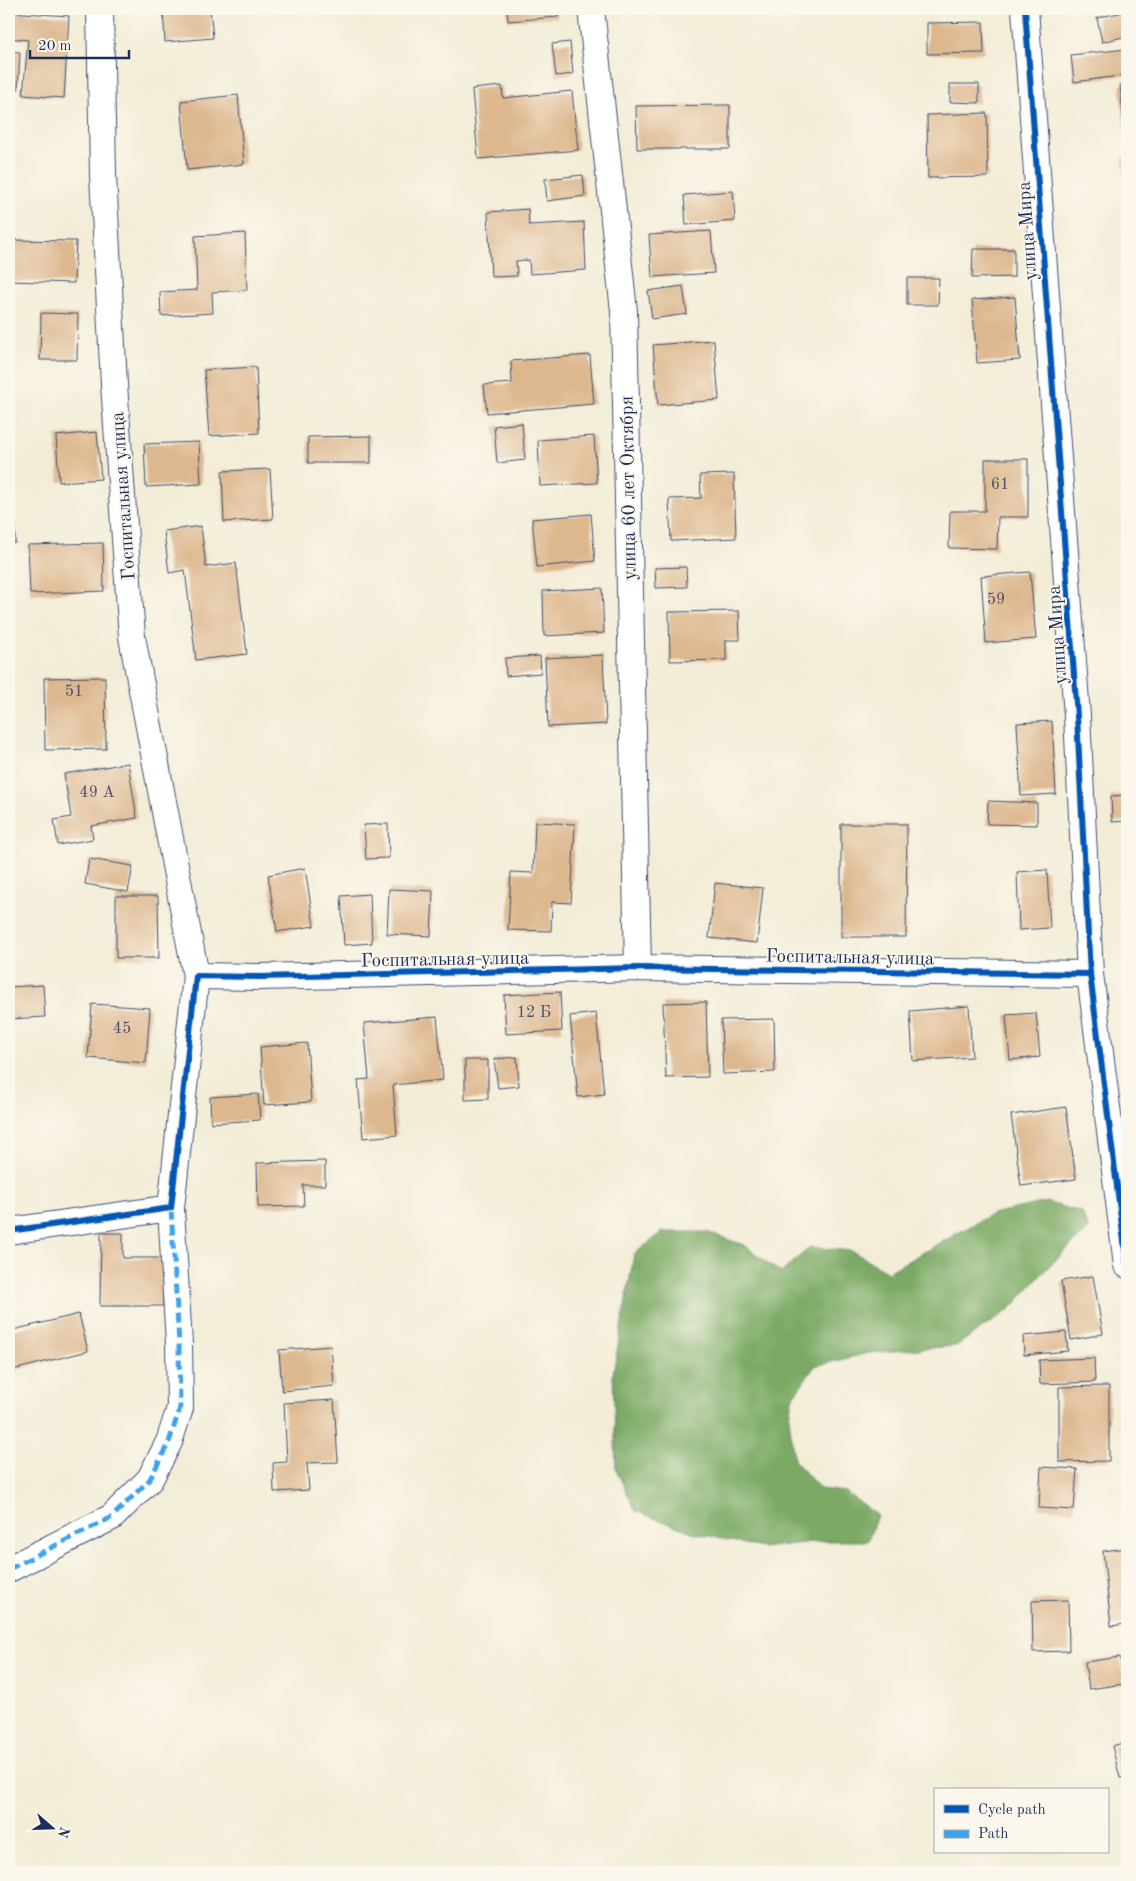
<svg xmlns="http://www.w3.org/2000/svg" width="1136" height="1881" viewBox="0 0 1136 1881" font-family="'Old Standard TT',serif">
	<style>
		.forest { fill: #7baa65; stroke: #4b6c62 }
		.building { fill: #ddb88f }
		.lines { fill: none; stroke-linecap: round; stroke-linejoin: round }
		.minor-casing { stroke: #3b4c70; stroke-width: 28 }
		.minor { stroke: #fff; stroke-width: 26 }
		.quiet { stroke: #3da3ed; stroke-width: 5; stroke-dasharray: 10 5; stroke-linecap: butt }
		.cycleway-casing { stroke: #fbf7ec; stroke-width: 9 }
		.cycleway { stroke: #0057b8; stroke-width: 6 }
		.labels { text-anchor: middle; stroke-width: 4; stroke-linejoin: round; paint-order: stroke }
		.number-label { font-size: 16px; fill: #4c516a }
		.street-label { font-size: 19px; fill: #1b2f5e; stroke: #fbf7ec }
	</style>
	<rect width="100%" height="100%" fill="#fbf7ec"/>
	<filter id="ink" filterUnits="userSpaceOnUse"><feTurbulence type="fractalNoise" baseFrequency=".02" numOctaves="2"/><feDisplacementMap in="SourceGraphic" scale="10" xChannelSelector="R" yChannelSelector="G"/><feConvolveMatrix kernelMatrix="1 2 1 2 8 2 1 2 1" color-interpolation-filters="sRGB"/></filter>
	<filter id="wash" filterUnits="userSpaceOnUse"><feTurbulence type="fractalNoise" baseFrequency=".0096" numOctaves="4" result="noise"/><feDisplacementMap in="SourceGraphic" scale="20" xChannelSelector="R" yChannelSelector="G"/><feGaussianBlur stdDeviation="1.12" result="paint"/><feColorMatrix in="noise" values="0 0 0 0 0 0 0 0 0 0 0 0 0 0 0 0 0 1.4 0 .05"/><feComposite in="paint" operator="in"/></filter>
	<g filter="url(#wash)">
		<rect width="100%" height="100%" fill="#f3edd7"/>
		<polygon class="forest" points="1046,1202 1081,1212 1089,1229 1051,1264 1009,1310 956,1346 868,1353 815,1366 792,1398 789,1417 794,1460 820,1489 845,1492 877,1515 868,1541 820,1541 762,1548 692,1532 636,1511 616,1470 613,1374 634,1254 663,1232 707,1232 744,1245 781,1273 810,1247 852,1251 888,1272 992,1214"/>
		<g id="blocks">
			<g class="building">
				<polygon points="163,9 210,9 213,38 165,42"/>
				<polygon points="507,9 557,9 558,17 508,21"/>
				<polygon points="1127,11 1127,36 1102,42 1097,18"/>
				<polygon points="9,12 69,16 64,98 23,95 28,40 9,38"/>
				<polygon points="983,22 984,53 927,54 927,23"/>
				<polygon points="570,42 573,74 556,76 552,44"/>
				<polygon points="1127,49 1127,75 1074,82 1071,55"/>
				<polygon points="9,51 20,52 18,89 9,89"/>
				<polygon points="950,84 979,84 979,103 950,102"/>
				<polygon points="1127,84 1127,137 1125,137 1120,85"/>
				<polygon points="502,86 503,98 572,91 578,150 478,159 472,89"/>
				<polygon points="238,95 244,164 187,170 181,101"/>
				<polygon points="730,105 730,149 637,149 636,106"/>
				<polygon points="987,113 988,177 928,178 927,115"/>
				<polygon points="1127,157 1127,184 1126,184 1122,158"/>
				<polygon points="583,175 585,196 547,201 545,179"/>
				<polygon points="733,191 735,221 686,225 684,195"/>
				<polygon points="528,209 529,225 584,222 586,270 530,274 529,260 516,261 517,276 491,277 488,212"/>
				<polygon points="711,231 714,273 652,277 649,235"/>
				<polygon points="245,233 247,290 212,292 213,313 161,316 160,292 197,290 195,236"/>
				<polygon points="9,240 76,241 74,283 9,281"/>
				<polygon points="973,249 1014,249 1014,277 972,278"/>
				<polygon points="907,278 939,278 938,305 907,305"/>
				<polygon points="683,286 687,314 652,319 648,291"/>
				<polygon points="1015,297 1020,360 977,363 972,300"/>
				<polygon points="41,313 78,314 77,360 40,360"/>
				<polygon points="714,340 719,400 658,405 653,345"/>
				<polygon points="590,355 594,404 487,413 484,385 512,383 511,361"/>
				<polygon points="256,367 259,433 209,436 204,370"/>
				<polygon points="522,423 525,460 497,463 494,426"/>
				<polygon points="97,432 101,479 59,482 56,436"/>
				<polygon points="371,436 371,463 308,463 308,437"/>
				<polygon points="594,436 597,483 540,486 538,440"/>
				<polygon points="199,442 201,484 146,487 144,444"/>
				<polygon points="985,459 1028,459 1028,517 998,517 997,549 949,548 950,511 985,511"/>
				<polygon points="270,469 273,519 224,522 222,471"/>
				<polygon points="734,474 736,538 671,541 669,499 701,498 700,475"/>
				<polygon points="591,514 595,561 537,567 532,519"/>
				<rect x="9" y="522" width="6" height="21"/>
				<polygon points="201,526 206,567 236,563 247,654 196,660 185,570 169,573 164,531"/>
				<polygon points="103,543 104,591 30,594 28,545"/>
				<polygon points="686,567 687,587 656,588 655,568"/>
				<polygon points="1030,572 1036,639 986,643 981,576"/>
				<polygon points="602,588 604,633 544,636 543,591"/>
				<polygon points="739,611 740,640 726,640 726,660 670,661 669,612"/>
				<polygon points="603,655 606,724 548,727 545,658"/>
				<polygon points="540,656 541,673 506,676 505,658"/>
				<polygon points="105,677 106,749 45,750 44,678"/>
				<polygon points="1052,721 1056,794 1021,796 1017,723"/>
				<polygon points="128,763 137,818 91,826 93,839 58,845 54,820 71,817 64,774"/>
				<polygon points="1127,795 1127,821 1112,822 1111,796"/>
				<polygon points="988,801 1037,803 1037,825 987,824"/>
				<polygon points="535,822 575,824 571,903 552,902 551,931 508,930 511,872 533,873"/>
				<polygon points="388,824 389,858 366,859 364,825"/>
				<polygon points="841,824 907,824 906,937 841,937"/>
				<polygon points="89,859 133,866 128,892 85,884"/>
				<polygon points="305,868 314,926 277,932 268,875"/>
				<polygon points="1047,870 1050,928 1019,930 1017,872"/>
				<polygon points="715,883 763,888 757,943 709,938"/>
				<polygon points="389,889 433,891 431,936 387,934"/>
				<polygon points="370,894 372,943 344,945 341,896"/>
				<polygon points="116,896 158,896 159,958 116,958"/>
				<polygon points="43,985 45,1017 9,1019 9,987"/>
				<polygon points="560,992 562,1031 506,1034 504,995"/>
				<polygon points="706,1002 708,1077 666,1078 663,1003"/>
				<polygon points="92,1004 150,1008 146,1063 88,1058"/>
				<polygon points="969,1006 972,1057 913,1061 910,1011"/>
				<polygon points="596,1013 604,1094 578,1097 570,1016"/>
				<polygon points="1036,1013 1040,1057 1010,1060 1006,1015"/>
				<polygon points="437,1017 443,1080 393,1085 397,1135 363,1138 358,1080 369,1079 364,1023"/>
				<polygon points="774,1019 775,1072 723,1074 721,1020"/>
				<polygon points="307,1043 311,1102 264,1105 260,1047"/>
				<polygon points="517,1057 519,1086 498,1088 494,1059"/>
				<polygon points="465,1060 488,1060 488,1099 465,1100"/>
				<polygon points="258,1094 260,1120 211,1123 210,1097"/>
				<polygon points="1066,1107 1076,1179 1021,1186 1011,1115"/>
				<polygon points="325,1161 325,1185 303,1185 304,1206 258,1207 257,1163"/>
				<polygon points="101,1233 123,1233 123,1258 163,1258 163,1306 100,1306"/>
				<polygon points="1093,1276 1103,1334 1071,1340 1061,1281"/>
				<polygon points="79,1314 88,1351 9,1371 9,1331"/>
				<polygon points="1066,1332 1068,1351 1024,1355 1023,1336"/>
				<polygon points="331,1346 334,1386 282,1391 279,1350"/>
				<polygon points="1094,1358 1095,1382 1040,1384 1039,1360"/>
				<polygon points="1109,1386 1109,1461 1059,1462 1059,1387"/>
				<polygon points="334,1400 338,1462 307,1463 309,1490 274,1492 273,1463 287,1462 284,1403"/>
				<polygon points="1041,1467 1077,1469 1074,1510 1039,1508"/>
				<polygon points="1127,1548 1127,1624 1111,1626 1103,1551"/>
				<polygon points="1068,1600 1069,1651 1033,1652 1032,1601"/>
				<polygon points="1120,1657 1124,1684 1089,1689 1085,1662"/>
				<polygon points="1127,1742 1127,1776 1120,1778 1112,1746"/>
			</g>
		</g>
	</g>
	<g filter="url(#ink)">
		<use href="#blocks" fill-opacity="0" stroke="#3b4c70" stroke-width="1"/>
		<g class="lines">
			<g class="minor-casing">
				<g id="minor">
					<polyline points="100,9 103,175 114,384 132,637 196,976"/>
					<polyline points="591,9 624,311 638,968"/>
					<polyline points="1025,9 1077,716 1090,974 1127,1265"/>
					<polyline points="9,1231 171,1208 196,976 259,977 638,968 1090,974"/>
					<polyline points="9,1569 112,1517 150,1479 169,1442 180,1408 179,1344 171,1208"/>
				</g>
			</g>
			<use href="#minor" class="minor"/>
			<polyline class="quiet" points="9,1569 112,1517 150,1479 169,1442 180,1408 179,1344 171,1208"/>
			<g class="cycleway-casing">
				<g id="cycleway">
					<polyline points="1025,9 1077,716 1090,974 1127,1265"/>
					<polyline points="9,1231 171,1208 196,976 259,977 638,968 1090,974"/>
				</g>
			</g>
			<use href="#cycleway" class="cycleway"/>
		</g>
	</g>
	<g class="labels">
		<g class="number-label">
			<text x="1000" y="489">61</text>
			<text x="996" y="604">59</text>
			<text x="74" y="696">51</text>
			<text x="97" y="797">49 А</text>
			<text x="534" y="1017">12 Б</text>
			<text x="122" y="1033">45</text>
		</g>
		<g class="street-label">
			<text transform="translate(1026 231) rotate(-94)" y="7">улица Мира</text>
			<text transform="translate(627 488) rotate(-91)" y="7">улица 60 лет Октября</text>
			<text transform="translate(122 496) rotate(-94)" y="7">Госпитальная улица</text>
			<text transform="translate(1056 635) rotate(-94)" y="7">улица Мира</text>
			<text transform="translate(850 956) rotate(1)" y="7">Госпитальная улица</text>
			<text transform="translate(445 958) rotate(-1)" y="7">Госпитальная улица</text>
		</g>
	</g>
	<rect width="1136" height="1881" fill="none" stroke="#fbf7ec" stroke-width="30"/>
	<rect x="934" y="1788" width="175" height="65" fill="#fbf7ec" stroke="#a1a7b3"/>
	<rect x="944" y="1805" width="25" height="8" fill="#0057b8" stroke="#a1a7b3"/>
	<text x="978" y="1814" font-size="15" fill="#1b2f5e">Cycle path</text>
	<rect x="944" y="1830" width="25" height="8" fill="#3da3ed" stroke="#a1a7b3"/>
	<text x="978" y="1838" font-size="15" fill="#1b2f5e">Path</text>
	<g transform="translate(52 1828) rotate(110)" stroke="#fbf7ec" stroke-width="4" paint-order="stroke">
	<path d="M0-4L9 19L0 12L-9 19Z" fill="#1b2f5e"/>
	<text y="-8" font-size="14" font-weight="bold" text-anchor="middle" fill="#1b2f5e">N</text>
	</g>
	<path d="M30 50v8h99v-8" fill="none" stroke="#1b2f5e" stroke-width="2.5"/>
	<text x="38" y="50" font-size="15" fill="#1b2f5e" stroke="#fbf7ec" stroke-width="4" paint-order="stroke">20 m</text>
</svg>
